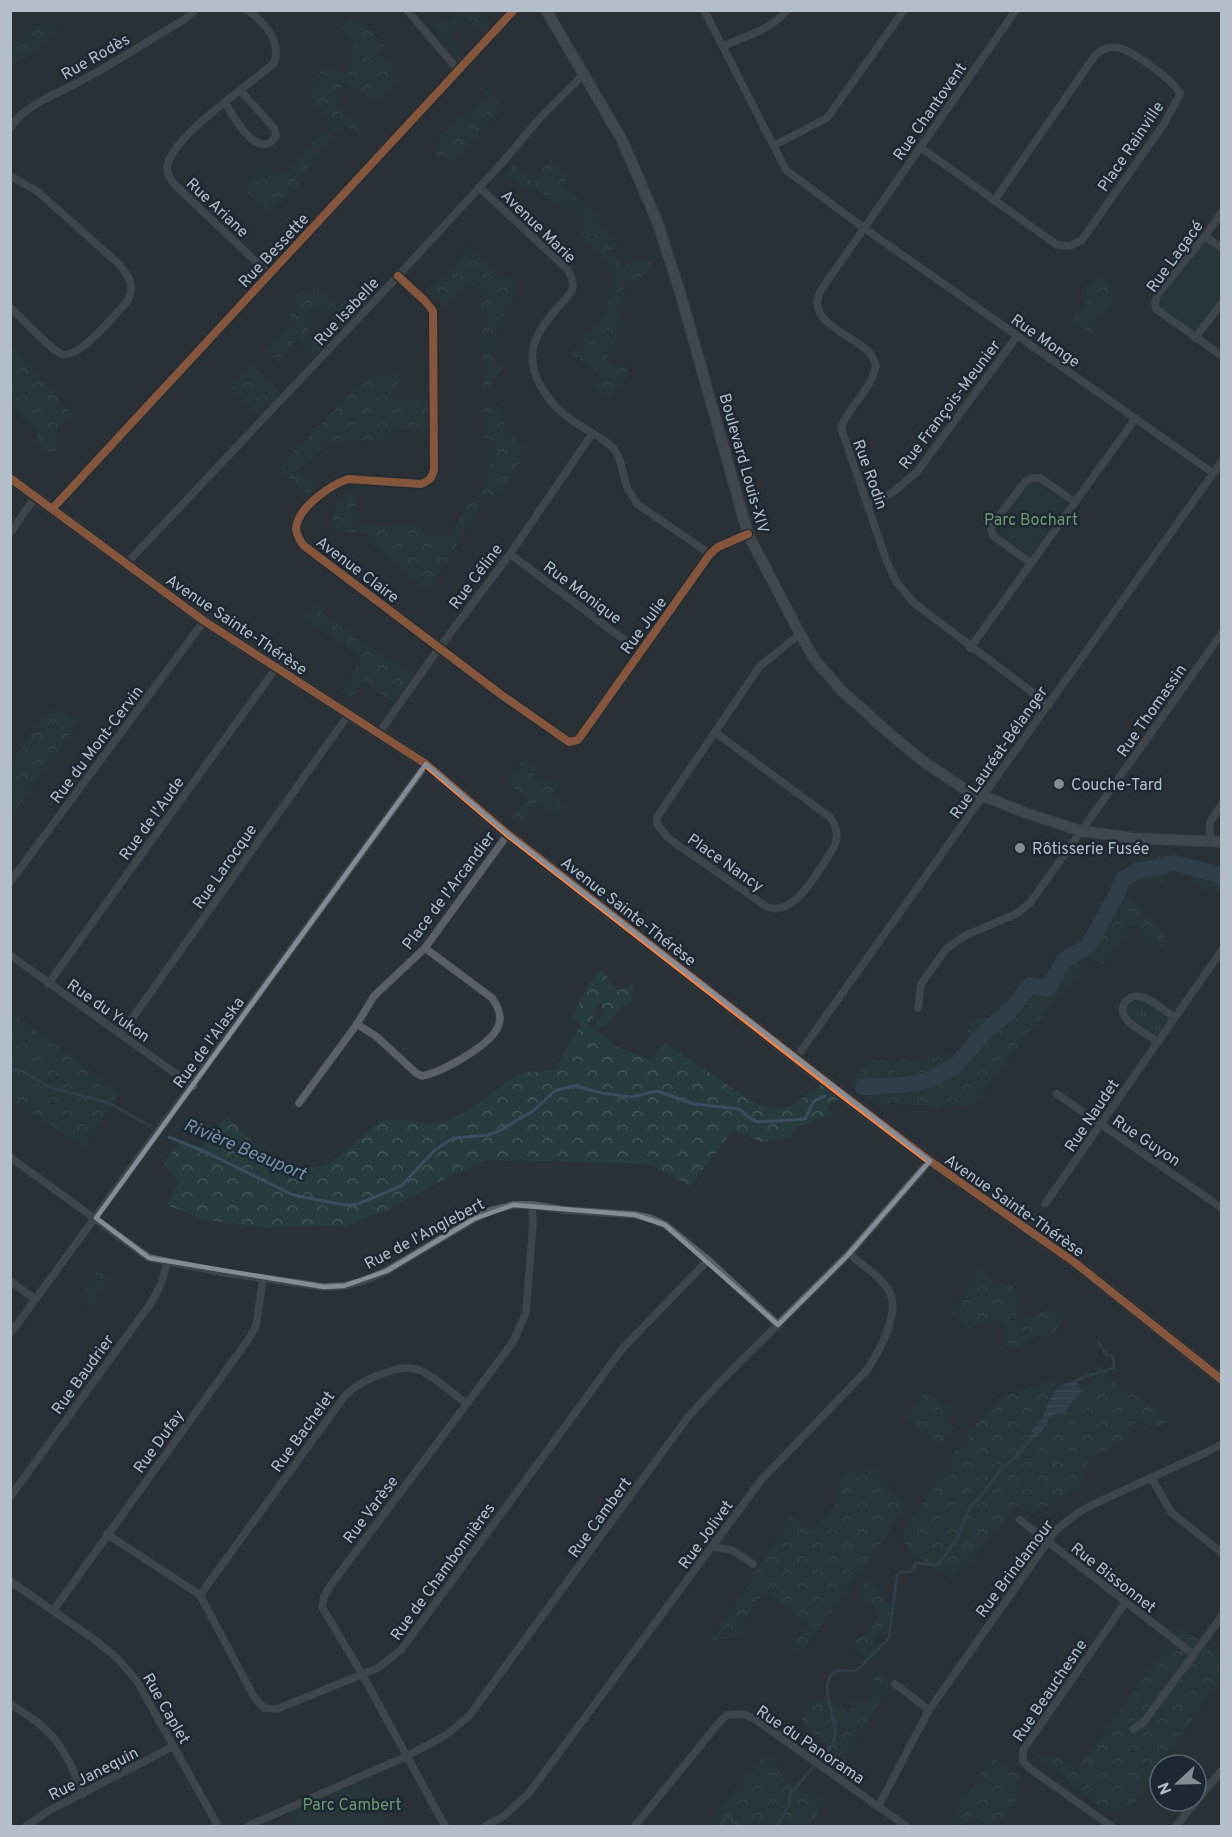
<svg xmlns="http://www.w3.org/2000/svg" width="1232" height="1837" viewBox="0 0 1232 1837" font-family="Overpass,sans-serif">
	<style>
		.grass { fill: url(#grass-tufts) }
		.forest { fill: url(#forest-crowns) }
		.green { fill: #273c3d }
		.water { fill: url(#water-rules) }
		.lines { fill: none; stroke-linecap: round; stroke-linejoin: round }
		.stream { stroke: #394e61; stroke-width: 3 }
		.river { stroke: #394e61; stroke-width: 16 }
		.street-casing { stroke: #484d52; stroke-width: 8 }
		.secondary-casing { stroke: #484d52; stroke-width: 12 }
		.street { stroke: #5a6065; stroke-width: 7 }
		.secondary { stroke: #5e636a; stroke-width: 10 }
		.cycleway-casing { stroke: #1d2832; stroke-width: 11 }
		.cycleway { stroke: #f48246; stroke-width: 8 }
		.marked { fill: none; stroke: #848d95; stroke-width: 4.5; stroke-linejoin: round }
		.poi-dot { fill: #848d95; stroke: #1d2832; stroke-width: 2 }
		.labels { text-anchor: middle; stroke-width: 5; stroke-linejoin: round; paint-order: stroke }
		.street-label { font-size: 16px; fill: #b4bec8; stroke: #1d2832 }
		.park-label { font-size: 16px; fill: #6c9871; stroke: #1d2832 }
		.poi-label { font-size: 16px; fill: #b4bec8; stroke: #1d2832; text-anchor: start }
		.water-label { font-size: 18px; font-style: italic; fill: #7592aa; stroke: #1d2832 }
	</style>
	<defs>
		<pattern id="grass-tufts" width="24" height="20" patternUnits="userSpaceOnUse" patternTransform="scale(1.5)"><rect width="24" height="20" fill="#273c3d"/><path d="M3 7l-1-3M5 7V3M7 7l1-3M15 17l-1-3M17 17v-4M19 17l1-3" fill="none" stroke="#445658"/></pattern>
		<pattern id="forest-crowns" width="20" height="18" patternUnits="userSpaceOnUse" patternTransform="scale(1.5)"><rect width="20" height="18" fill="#273c3d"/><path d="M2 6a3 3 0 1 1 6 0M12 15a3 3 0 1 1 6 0" fill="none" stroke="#445658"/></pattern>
		<pattern id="water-rules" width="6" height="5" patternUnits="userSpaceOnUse" patternTransform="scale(1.5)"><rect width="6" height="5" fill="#394e61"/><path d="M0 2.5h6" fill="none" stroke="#536676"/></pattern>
	</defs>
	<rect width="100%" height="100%" fill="#2a3137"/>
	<polygon class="grass" points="1140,996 1174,1017 1157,1041 1124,1017 1125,1001"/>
	<g class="forest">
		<polygon points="458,11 479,11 491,30 487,34 466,18 449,35 467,56 460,62 432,24 446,23"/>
		<path d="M351 19 363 25 385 45 380 53 400 78 378 100 354 91 344 84 338 92 339 108 361 127 359 134 351 130 345 123 314 158 296 188 270 212 241 187 256 174 264 160 271 172 289 170 313 142 318 133 329 134 333 124C313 99 300 99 323 69L349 73 354 44 340 28Z"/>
		<path d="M59 24C47 43 30 56 11 66V43L41 25Z"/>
		<path d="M482 88 497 99 501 109 455 160 435 158C436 130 465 115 486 99Z"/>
		<polygon points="551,158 566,176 564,186 580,201 599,214 595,219 619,247 610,251 622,267 650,256 653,266 637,281 625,281 623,305 617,317 623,321 608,359 615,365 624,364 628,373 611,399 592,387 599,373 572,354 605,313 613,277 609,263 580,233 585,221 567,203 561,206 536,189 529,190 503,175 513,164 525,176 534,181"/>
		<path d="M468 246 499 276 514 280 515 294 496 334 492 358 501 368 486 393 488 403 499 407C505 431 509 435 529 449L495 500 489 492 428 592 371 542 367 533 336 532C328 511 338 503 353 489L357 525H418L424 535 448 537 468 504 478 500 487 478 493 442 484 436 481 289 467 284 444 307 425 291 449 272Z"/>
		<polygon points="1099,276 1117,290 1111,309 1101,313 1091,325 1101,334 1096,337 1073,323 1075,316 1086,303 1086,287"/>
		<polygon points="367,280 378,289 343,328 328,313 316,307 310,311 312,323 307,331 314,339 328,325 336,334 313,357 297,340 278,362 266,350 290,325 290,310 298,293 309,289 323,291 337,309"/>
		<polygon points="11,345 72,414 57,429 58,448 52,455 36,443 38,432 11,406"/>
		<polygon points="252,364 280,394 258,415 231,388"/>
		<polygon points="399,374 396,400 428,400 428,430 391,430 388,439 330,442 297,471 317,483 309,496 291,479 276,475 294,451 367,377"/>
		<polygon points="319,601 323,614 413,675 394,702 363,681 352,697 342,692 362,657 305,619"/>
		<polygon points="60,708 79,722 11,817 11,763 46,713"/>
		<polygon points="524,759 536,767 534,777 539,780 549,778 559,784 552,795 566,806 558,816 538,802 523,825 512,817 527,799 507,783"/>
		<polygon points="1178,855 1172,870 1163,882 1126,876 1132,862 1145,858"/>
		<polygon points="1189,861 1221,865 1221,893 1202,889 1186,873"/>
		<path d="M1124 891 1162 930 1166 935 1163 947 1157 948 1147 943 1138 926H1129L1125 931 1124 940C1114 946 1109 953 1104 964L1091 959 1019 1045 974 1105 945 1107 936 1111 927 1105 876 1104 851 1085 868 1061 904 1059 915 1063 960 1052 972 1017 983 1020 1028 985 1051 980 1060 957 1087 938 1117 894Z"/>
		<path d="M599 970 606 974 610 984 619 991 634 983 631 1002C614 1008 618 1021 598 1029L596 1023 604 1013 601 1002 595 1007 593 1021 587 1023 616 1046 652 1060 665 1043 753 1102 771 1108 792 1106 822 1084 838 1098 827 1107 832 1114 796 1127 791 1137 762 1142 733 1130 690 1186 649 1164 488 1160 448 1177 389 1209 346 1226 265 1227 205 1220 167 1205 179 1181 163 1164 181 1141 201 1148 227 1116 254 1144 291 1174 329 1164 383 1119 438 1124 463 1114 520 1073 555 1070 581 1024 572 1019 585 990Z"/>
		<polygon points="11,1012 119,1093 84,1147 11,1100"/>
		<polygon points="980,1268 995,1281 1013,1287 1020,1301 1016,1315 1018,1322 1054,1308 1063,1317 1055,1333 1046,1338 1036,1335 1019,1350 1006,1345 1004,1324 998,1320 969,1328 959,1321 957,1316 951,1313"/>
		<polygon points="98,1270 109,1278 91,1306 87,1309 86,1290"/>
		<path d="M1099 1364 1112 1380 1170 1418 1158 1428 1137 1421 1128 1439 1088 1459 1081 1487 1033 1514 1017 1506 972 1561 952 1578 912 1553 901 1536 958 1448 998 1398 1050 1381 1058 1387C1072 1379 1077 1383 1091 1387Z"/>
		<polygon points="924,1392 952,1409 946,1423 954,1427 941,1445 907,1419"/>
		<polygon points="853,1464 872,1467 907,1506 804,1649 796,1654 794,1643 809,1624 765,1592 741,1624 742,1633 736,1638 712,1640 750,1582 749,1581 792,1517 813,1530 835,1506 839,1481"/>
		<polygon points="872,1572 870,1580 880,1589 881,1598 890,1604 887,1632 881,1637 876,1637 873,1654 864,1658 854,1650 855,1643 859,1638 866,1635 870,1625 879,1620 875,1608 859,1595"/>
		<polygon points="1179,1628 1221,1652 1221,1678 1132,1806 1108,1812 1037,1757 1041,1753 1079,1767"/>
		<path d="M878 1671 892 1681 845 1760 847 1763 846 1767 840 1768 828 1761V1748L819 1737 805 1727 802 1720 804 1703 825 1698 847 1711 852 1708 851 1703 856 1697 866 1704C874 1694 878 1689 873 1677Z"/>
		<polygon points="767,1754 777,1765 786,1781 802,1787 822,1798 817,1817 809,1826 717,1826 715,1813"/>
		<path d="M990 1756 1022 1778C1014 1803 1016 1817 987 1825L972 1816 963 1826H951L961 1798 974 1788Z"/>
	</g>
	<g class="green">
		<polygon points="1205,236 1221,248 1221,303 1195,338 1156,309 1158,294"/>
		<polygon points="1031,483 1038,484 1063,500 1064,507 1032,551 1025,552 1001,534 1000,527"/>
		<polygon points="361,1776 389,1826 296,1826 288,1810"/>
	</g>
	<path class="water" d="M1076 1381 1082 1391 1066 1409 1067 1414 1060 1413 1051 1416 1038 1436 1030 1440 1032 1430C1053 1414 1042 1386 1076 1381Z"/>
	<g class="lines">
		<g class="stream">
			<polyline points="10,1068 22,1071 49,1087 109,1103 150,1126"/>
			<polyline points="169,1137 208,1153 293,1195 345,1205 358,1204 401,1186 436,1149 454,1138 488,1135 499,1131 533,1111 556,1090 575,1086 602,1093 631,1097 657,1091 694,1104 739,1109 751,1119 758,1122 805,1119 814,1101 825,1096"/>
			<path d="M1076 1381C1087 1372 1103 1375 1114 1367L1113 1356H1107L1099 1343"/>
			<path d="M824 1758C827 1751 833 1744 835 1737 839 1720 814 1680 837 1671 842 1669 850 1672 856 1671L889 1638 897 1575 901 1572H911L916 1563 936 1565 939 1563 957 1539 970 1507 982 1495 1000 1470 1017 1456 1030 1440"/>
			<polyline points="720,1826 727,1817 739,1826"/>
			<polyline points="777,1826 788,1808 791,1793 814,1766"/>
		</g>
		<polyline class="river" points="863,1087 903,1085 930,1080 955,1066 986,1031 1009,1012 1030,985 1034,985 1045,989 1049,988 1064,960 1088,946 1117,894 1122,880 1138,871 1175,863 1222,876"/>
		<g class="street-casing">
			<g id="street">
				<path d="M247 10C264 22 282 41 274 63 250 85 171 136 167 167 167 174 170 178 174 184L269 274"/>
				<polyline points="407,10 459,71"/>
				<polyline points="704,10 786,170 864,228 1213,473"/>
				<path d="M1016 10 821 290C804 320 849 334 867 350 872 354 874 360 876 366 870 393 850 403 841 428L887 562 897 583 914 603 1049 705"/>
				<path d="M723 46C744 37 773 29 787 10"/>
				<path d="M225 102C233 116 259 164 276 136L274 128 240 90"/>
				<path d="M10 128C27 102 63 92 88 77 121 59 153 38 185 19L195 10"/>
				<polyline points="775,145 827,118 904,10"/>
				<path d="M920 147 1057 245 1070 246 1082 240 1164 124 1180 94C1176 82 1133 51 1119 48 1111 46 1103 49 1096 54L994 201"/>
				<path d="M10 176 37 191 120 265C130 278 136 288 126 303 114 315 80 359 62 354 50 350 21 317 10 307"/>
				<path d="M479 187 568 270C572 278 574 283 572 291 560 306 543 322 536 339 523 370 548 404 573 421 583 428 607 440 614 449 622 459 622 472 626 484 628 491 633 497 637 504L710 554"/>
				<polyline points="1222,212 1205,236 1158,294 1155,302 1156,309 1222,356"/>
				<polyline points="1205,236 1222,248"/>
				<path d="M398 276 425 301 433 311 434 470C432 478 429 481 421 484L348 479C331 485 298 507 296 528 296 535 300 540 303 545L503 696 569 742 578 740 710 554 718 547 748 534"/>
				<polyline points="1195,338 1222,303"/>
				<polyline points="867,504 892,493 917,472 1017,336"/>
				<polyline points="53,508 514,10"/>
				<polyline points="10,533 36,496"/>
				<polyline points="510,554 640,652"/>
				<polyline points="1031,563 993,536 991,529 993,524 1025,482 1031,478 1040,478 1075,502"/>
				<polyline points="126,564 398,276 501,164 539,119 583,75"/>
				<polyline points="970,648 1135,419"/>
				<polyline points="379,733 439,648 510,554 592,434"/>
				<path d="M716 733 831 818C837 828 839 836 834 847 820 867 796 918 767 907L668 838 657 824V817L760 666 800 634"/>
				<polyline points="1210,843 1210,822 1222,804"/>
				<polyline points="10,882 204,621"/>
				<polyline points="10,955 193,1086"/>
				<polyline points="48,984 276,668"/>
				<polyline points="918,1008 921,984 946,949 964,936 1016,914 1030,903 1222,633"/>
				<path d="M357 1024 377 1037 416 1073 422 1076C442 1072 494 1044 499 1024 502 1015 497 1005 492 998L425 948"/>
				<polyline points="121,1034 349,714"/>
				<path d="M1157 1041C1147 1034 1134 1028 1126 1019 1117 1007 1128 993 1142 997 1154 1000 1164 1011 1174 1017"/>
				<polyline points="796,1058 1222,461"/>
				<polyline points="1057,1094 1222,1208"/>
				<polyline points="299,1103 357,1024 374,996 425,948 508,834"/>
				<polyline points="10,1157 149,1258 226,1273 324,1287 344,1286 363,1281 387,1271 474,1219 490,1211 513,1205 532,1205 563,1210 635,1215 649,1218 665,1225 708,1260 778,1325"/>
				<polyline points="1045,1204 1222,950"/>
				<polyline points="10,1281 35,1299"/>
				<polyline points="10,1334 426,764"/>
				<polyline points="1151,1477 1171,1512 1222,1553"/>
				<polyline points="10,1497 153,1300 161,1284 167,1263"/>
				<polyline points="1020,1520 1193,1654"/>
				<polyline points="107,1534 200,1595 254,1697 264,1708 277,1709 378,1668 401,1650 622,1349 708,1260"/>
				<polyline points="713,1547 732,1550 753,1564"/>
				<polyline points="10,1581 95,1640 117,1658 137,1681 218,1826"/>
				<path d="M200 1595 344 1397C354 1386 365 1380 379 1375 389 1371 400 1367 411 1368 427 1369 453 1394 466 1403"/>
				<polyline points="53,1611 250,1337 256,1326 263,1278"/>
				<polyline points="895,1684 929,1710"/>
				<path d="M10 1704C22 1712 35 1719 45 1729 64 1746 74 1771 83 1794"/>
				<polyline points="1133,1729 1143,1723 1222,1616"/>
				<polyline points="878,1807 929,1710 1056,1530 1079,1512 1096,1503 1205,1453 1222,1444"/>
				<polyline points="26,1826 50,1810 174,1746"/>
				<polyline points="248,1826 407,1756 446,1735 469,1716 688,1417 721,1381 849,1254 930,1161"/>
				<polyline points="445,1826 362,1674 322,1607 324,1597 330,1586 513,1342 526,1313 533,1223 532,1205"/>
				<path d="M485 1826 504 1816 529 1793 762 1479 867 1370C879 1352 900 1314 890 1293 882 1277 862 1265 849 1254"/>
				<polyline points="635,1826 717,1725 727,1715 744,1714 756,1720 906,1826"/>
				<polyline points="1111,1826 1029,1768 1023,1761 1023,1750 1125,1603"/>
				<polyline points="1176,1826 1222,1770"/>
			</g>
		</g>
		<g class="secondary-casing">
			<g id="secondary">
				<polyline points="546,10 622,140 657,221 680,292 748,534 800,634 815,660 842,691 889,733 924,762 963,788 1026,813 1081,831 1133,838 1222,842"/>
				<polyline points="10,478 204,621 426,764 508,834 838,1091 930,1161 1074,1262 1222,1380"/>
			</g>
		</g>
		<use href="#street" class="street"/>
		<use href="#secondary" class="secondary"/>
		<g class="cycleway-casing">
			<g id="cycleway">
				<path d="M398 276 425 301 433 311 434 470C432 478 429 481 421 484L348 479C331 485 298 507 296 528 296 535 300 540 303 545L503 696 569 742 578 740 710 554 718 547 748 534"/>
				<polyline points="10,478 204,621 426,764 508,834 838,1091 930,1161 1074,1262 1222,1380"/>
				<polyline points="53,508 514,10"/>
			</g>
		</g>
		<use href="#cycleway" class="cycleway"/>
	</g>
	<path d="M0 0H1232V1837H0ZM426 764 508 834 930 1161 849 1254 778 1325 665 1225 635 1215 513 1205 474 1219 387 1271 344 1286 324 1287 149 1258 96 1218Z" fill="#2a3137" fill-opacity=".55" fill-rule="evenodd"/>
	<path class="marked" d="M426 764 508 834 930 1161 849 1254 778 1325 665 1225 635 1215 513 1205 474 1219 387 1271 344 1286 324 1287 149 1258 96 1218Z"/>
	<g class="poi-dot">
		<circle cx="1059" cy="784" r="6"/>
		<circle cx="1020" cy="848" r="6"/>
	</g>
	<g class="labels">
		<g class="street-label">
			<text transform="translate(95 56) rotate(-30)" y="6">Rue Rodès</text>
			<text transform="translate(929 111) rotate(-55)" y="6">Rue Chantovent</text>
			<text transform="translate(1130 146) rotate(-56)" y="6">Place Rainville</text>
			<text transform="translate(218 207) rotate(43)" y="6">Rue Ariane</text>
			<text transform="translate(539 226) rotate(44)" y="6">Avenue Marie</text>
			<text transform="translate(273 250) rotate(-47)" y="6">Rue Bessette</text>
			<text transform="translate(1174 256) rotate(-54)" y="6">Rue Lagacé</text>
			<text transform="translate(346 311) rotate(-47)" y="6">Rue Isabelle</text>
			<text transform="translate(1046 340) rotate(35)" y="6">Rue Monge</text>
			<text transform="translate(949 404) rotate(-53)" y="6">Rue François-Meunier</text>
			<text transform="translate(745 463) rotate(74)" y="6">Boulevard Louis-XIV</text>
			<text transform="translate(871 474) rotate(70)" y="6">Rue Rodin</text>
			<text transform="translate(358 569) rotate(37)" y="6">Avenue Claire</text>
			<text transform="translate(475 576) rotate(-53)" y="6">Rue Céline</text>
			<text transform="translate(583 592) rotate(37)" y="6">Rue Monique</text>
			<text transform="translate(237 624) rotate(34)" y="6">Avenue Sainte-Thérèse</text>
			<text transform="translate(643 625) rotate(-54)" y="6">Rue Julie</text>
			<text transform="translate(1151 710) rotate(-55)" y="6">Rue Thomassin</text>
			<text transform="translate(96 744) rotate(-53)" y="6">Rue du Mont-Cervin</text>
			<text transform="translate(998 752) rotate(-55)" y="6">Rue Lauréat-Bélanger</text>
			<text transform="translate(151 818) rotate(-54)" y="6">Rue de l'Aude</text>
			<text transform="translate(726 862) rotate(35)" y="6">Place Nancy</text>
			<text transform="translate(224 866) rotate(-55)" y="6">Rue Larocque</text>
			<text transform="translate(448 890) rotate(-53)" y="6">Place de l'Arcandier</text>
			<text transform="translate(629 911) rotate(38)" y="6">Avenue Sainte-Thérèse</text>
			<text transform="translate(109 1010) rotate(35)" y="6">Rue du Yukon</text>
			<text transform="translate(208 1042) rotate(-54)" y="6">Rue de l'Alaska</text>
			<text transform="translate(1091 1115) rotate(-56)" y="6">Rue Naudet</text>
			<text transform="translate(1147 1140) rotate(34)" y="6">Rue Guyon</text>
			<text transform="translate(1015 1205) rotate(35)" y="6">Avenue Sainte-Thérèse</text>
			<text transform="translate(424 1233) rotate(-28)" y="6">Rue de l'Anglebert</text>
			<text transform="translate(82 1374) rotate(-54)" y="6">Rue Baudrier</text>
			<text transform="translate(302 1431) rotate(-54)" y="6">Rue Bachelet</text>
			<text transform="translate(158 1441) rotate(-54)" y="6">Rue Dufay</text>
			<text transform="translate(370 1509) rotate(-53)" y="6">Rue Varèse</text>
			<text transform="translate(599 1517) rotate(-54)" y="6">Rue Cambert</text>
			<text transform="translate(705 1534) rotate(-54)" y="6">Rue Jolivet</text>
			<text transform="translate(1014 1568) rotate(-53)" y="6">Rue Brindamour</text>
			<text transform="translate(442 1571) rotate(-54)" y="6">Rue de Chambonnières</text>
			<text transform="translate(1114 1577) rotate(38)" y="6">Rue Bissonnet</text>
			<text transform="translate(1049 1690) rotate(-56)" y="6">Rue Beauchesne</text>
			<text transform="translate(167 1708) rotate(60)" y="6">Rue Caplet</text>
			<text transform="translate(811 1744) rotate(34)" y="6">Rue du Panorama</text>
			<text transform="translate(93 1773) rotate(-27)" y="6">Rue Janequin</text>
		</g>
		<g class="park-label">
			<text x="1031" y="525">Parc Bochart</text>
			<text x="352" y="1810">Parc Cambert</text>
		</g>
		<g class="poi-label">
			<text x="1071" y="790">Couche-Tard</text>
			<text x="1032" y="854">Rôtisserie Fusée</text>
		</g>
		<g class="water-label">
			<text transform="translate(245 1149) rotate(23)" y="6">Rivière Beauport</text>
		</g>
	</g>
	<rect width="1232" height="1837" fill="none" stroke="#b4bec8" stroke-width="24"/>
	<g transform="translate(1178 1783) rotate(248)"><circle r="28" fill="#1d2832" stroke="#59646e" stroke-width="1.5"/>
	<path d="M0-4.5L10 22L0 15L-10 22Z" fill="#848d95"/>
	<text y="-9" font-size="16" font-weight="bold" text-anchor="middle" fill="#b4bec8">N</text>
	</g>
</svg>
